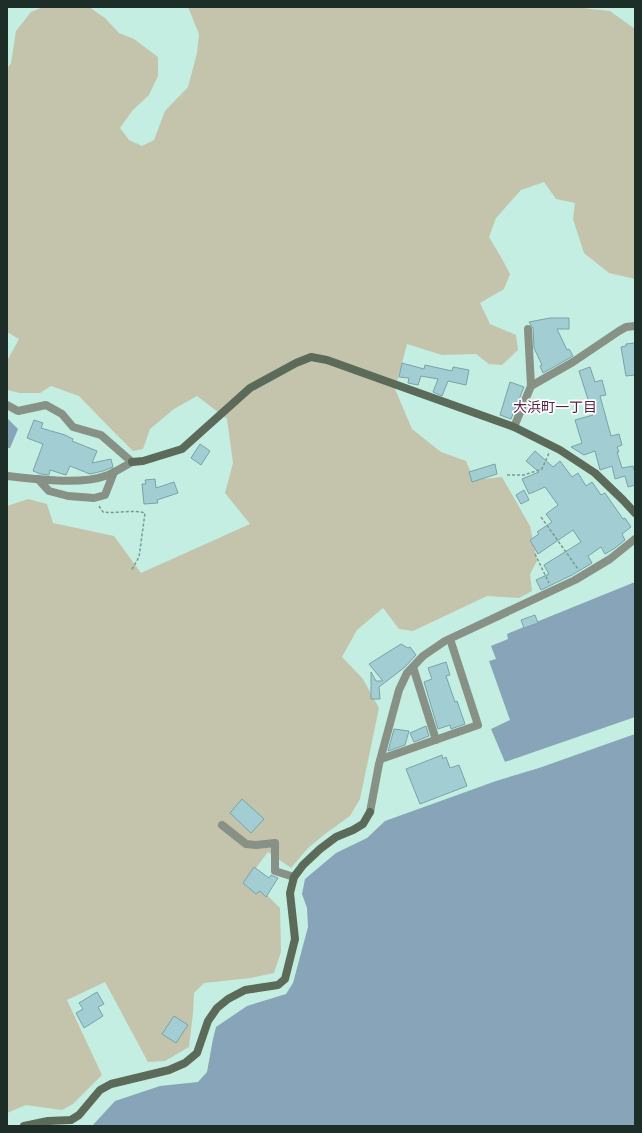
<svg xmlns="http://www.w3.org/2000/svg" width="642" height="1133" viewBox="0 0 642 1133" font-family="'IBM Plex Sans','Noto Sans JP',sans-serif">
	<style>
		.green { fill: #c4c4ad }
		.water { fill: #87a4b9 }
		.building { fill: #a2cdd3; stroke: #77a3a9 }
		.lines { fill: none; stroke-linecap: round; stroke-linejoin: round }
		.path { stroke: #7b9990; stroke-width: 1.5; stroke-dasharray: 3 2; stroke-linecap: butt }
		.street { stroke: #879185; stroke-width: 8 }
		.secondary { stroke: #5c6a59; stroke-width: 8 }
		.labels { text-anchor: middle; stroke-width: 3.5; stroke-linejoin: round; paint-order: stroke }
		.neighbourhood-label { font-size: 14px; fill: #591f46; stroke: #fff }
	</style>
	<rect width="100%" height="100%" fill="#c4eee1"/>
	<polygon class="green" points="43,7 89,7 105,18 119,33 134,39 158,57 158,76 149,95 132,111 120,128 129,140 142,146 154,140 165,111 188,87 197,53 199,34 188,7 573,7 610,11 635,29 635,279 609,273 584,253 573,219 575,203 556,199 544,182 521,190 496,218 489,237 501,257 510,274 504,289 480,303 490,324 516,335 518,350 502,365 489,364 476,354 442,355 407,344 395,389 412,429 441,452 466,461 474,480 502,477 530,526 537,561 530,574 532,591 519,598 487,596 413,631 399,629 383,608 357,630 342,657 363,679 379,708 360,799 350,816 325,834 308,848 291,868 268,852 249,877 280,908 281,952 274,973 251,978 204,983 194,993 193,1013 189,1047 165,1061 148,1062 105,982 67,1000 102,1075 73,1104 62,1110 26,1105 7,1113 7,506 28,499 47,504 53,523 114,536 141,573 250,524 225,493 233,463 227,419 197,396 174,409 150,429 143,449 133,451 107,425 79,396 51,386 40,393 20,393 7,390 7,361 19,339 7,332 7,69 11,63 16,31 31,12"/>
	<g class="water">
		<polygon points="7,418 18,429 10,448 7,448"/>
		<polygon points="635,582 635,717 505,762 491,729 510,720 489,661 496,659 491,646 508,639 507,634"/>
		<polygon points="635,734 635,1126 92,1126 115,1101 160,1086 198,1082 207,1072 213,1039 216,1027 247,1006 286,994 293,983 308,927 307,908 302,894 305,879 336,853 367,838 385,821 496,781 539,768"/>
	</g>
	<g class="building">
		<polygon points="550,318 569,318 569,329 557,329 567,350 569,349 573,356 543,373 540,366 542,365 534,348 533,328 529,322"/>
		<polygon points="635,343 635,375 626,376 621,347 626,346 626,344"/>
		<polygon points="402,363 424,369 425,365 452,371 453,367 469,370 466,385 448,381 442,396 433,392 438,379 421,376 418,385 408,383 409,378 399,377"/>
		<polygon points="590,367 595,382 602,380 606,395 600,396 611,436 619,434 622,445 617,447 619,452 617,452 622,468 633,466 635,473 635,485 628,487 625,476 615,479 612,466 600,470 595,451 584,455 571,447 582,443 575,420 593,415 579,371"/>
		<polygon points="510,382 524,387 511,419 500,415"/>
		<polygon points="34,420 43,423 41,428 65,435 73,439 72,441 97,451 92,463 111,459 113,467 103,471 90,474 70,466 66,475 50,470 49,475 41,474 33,471 43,444 27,438"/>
		<polygon points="200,444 210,451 201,465 191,458"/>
		<polygon points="535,451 553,467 560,461 572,477 578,473 586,486 592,482 601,495 605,493 623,519 625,518 631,527 622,534 625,540 615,548 605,554 601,547 588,556 592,563 572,575 541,590 536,580 549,574 544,565 581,542 573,530 538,554 530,540 539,534 537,532 552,522 546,514 558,505 545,487 529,494 522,479 539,472 526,461"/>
		<polygon points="495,464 497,474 472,482 469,472"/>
		<polygon points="155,479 156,488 174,482 178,493 157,500 158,503 144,504 142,484 146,484 145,480"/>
		<polygon points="524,490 529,500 521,504 516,495"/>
		<polygon points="535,615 538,623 524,628 521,620"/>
		<polygon points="401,644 408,648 410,647 416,655 405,667 379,687 380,699 371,699 371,672 376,681 383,681 369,664"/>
		<polygon points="446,662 450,675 446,676 455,702 457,701 465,724 451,729 450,725 438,729 424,682 432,679 428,668"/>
		<polygon points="426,726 429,736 414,742 410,733"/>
		<polygon points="394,729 409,731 405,745 388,751"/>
		<polygon points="442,755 443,759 446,757 450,768 459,765 467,786 420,804 406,769"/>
		<polygon points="242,799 264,819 251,833 230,813"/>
		<polygon points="254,867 269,878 271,875 278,878 266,897 260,891 256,894 243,883"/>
		<polygon points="97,992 104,1004 98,1007 103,1016 84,1028 76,1013 83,1009 79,1003"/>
		<polygon points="174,1016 188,1025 176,1043 162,1034"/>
	</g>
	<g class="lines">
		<g class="path">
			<polyline points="507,475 524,475 542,469 549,453"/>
			<path d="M99 506 103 512C117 514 132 509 145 513L139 557 131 571"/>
			<polyline points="541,517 578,569"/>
			<polyline points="535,554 549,583"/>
		</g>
		<g class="street">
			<polyline points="531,386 573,362 619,331 626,327 635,326"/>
			<path d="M7 405 18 411 46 405 62 414 73 427 101 435 132 462C123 467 114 473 105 476 81 485 32 479 7 476"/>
			<polyline points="514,427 531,386 528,329"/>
			<polyline points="38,479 49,491 68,496 94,498 105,495 114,472"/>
			<polyline points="413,667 436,740"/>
			<polyline points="381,759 478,725 450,639"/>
			<polyline points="370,812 379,764 399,690 407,673 423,656 445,641 575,580 610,559 635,539"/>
			<polyline points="222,825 246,844 256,845 275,843 275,871 294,877"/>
		</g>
		<g class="secondary">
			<polyline points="132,462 143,461 182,449 250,388 296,363 311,357 327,360 514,427 560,450 595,473 623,500 635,513"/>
			<polyline points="24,1126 48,1121 71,1120 79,1115 100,1090 111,1084 169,1070 185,1063 197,1053 208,1021 217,1008 228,999 245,990 278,985 285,979 295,939 290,893 294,877 303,865 320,849 336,837 353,830 363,824 370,812"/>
		</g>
	</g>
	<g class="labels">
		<g class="neighbourhood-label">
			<text x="555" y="412">大浜町一丁目</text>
		</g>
	</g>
	<rect width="642" height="1133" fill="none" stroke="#1d2e29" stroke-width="16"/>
</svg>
